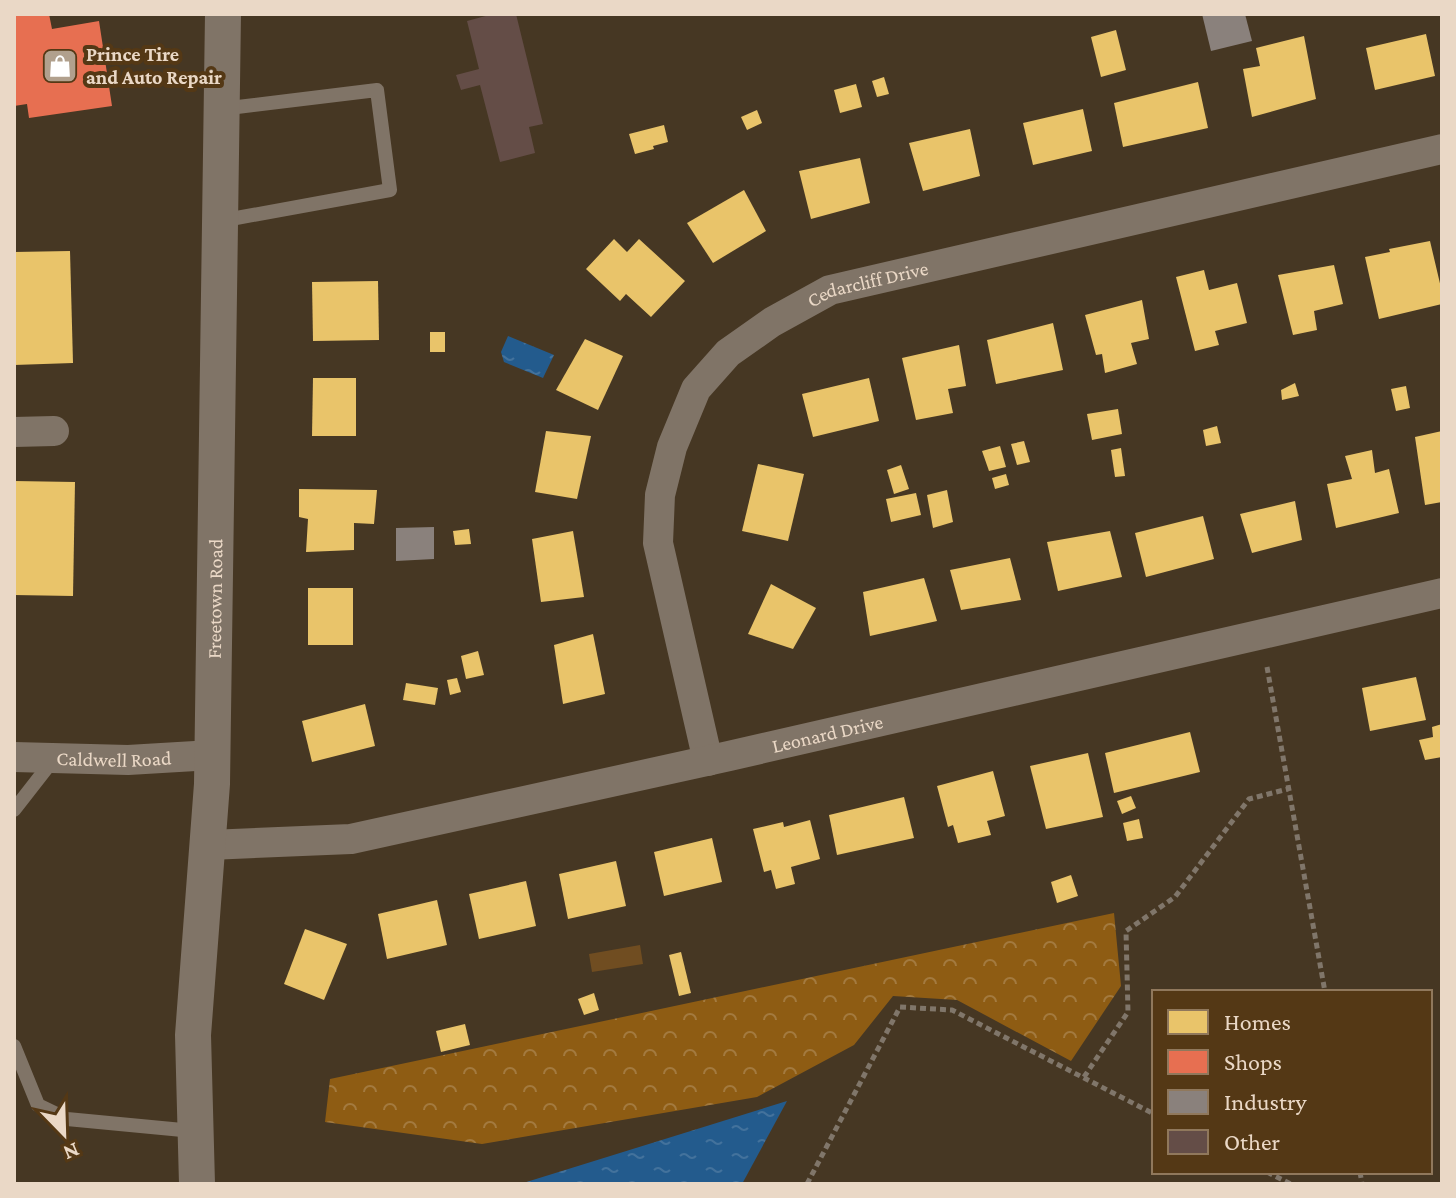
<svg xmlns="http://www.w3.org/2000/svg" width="1456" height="1198" viewBox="0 0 1456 1198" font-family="'Crimson Pro',serif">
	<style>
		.green { fill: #704d21 }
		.forest { fill: url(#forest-crowns) }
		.water { fill: url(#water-ripples) }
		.homes { fill: #e9c46a }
		.shops { fill: #e76f51 }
		.industry { fill: #8a817c }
		.building { fill: #644d47 }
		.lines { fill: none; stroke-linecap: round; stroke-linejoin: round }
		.path { stroke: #80766a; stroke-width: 5; stroke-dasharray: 6 4; stroke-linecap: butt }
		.service { stroke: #807467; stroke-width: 14 }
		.minor { stroke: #807467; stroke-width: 30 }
		.tertiary { stroke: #807467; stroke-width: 36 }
		.labels { text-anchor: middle; stroke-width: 8; stroke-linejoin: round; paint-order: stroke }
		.poi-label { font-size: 20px; font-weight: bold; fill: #ead8c6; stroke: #543815; text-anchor: start }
		.street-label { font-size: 20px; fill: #ead8c6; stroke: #543815 }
	</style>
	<defs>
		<pattern id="forest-crowns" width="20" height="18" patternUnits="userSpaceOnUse" patternTransform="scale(2)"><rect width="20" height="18" fill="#8e5c13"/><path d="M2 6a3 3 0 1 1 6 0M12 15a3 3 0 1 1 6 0" fill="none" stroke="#a37a3f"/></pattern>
		<pattern id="water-ripples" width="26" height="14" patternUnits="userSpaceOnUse" patternTransform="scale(2)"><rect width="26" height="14" fill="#235b8d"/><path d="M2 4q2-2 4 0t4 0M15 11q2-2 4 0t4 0" fill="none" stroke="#43729c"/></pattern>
	</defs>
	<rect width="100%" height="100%" fill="#463723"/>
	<polygon class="green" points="640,945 643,964 592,972 589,954"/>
	<polygon class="forest" points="1114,913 1121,986 1071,1061 957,1000 893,996 854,1045 757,1097 482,1144 325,1122 330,1079"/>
	<g class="water">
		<polygon points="508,336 554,355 543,378 504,362 501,352"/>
		<polygon points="787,1101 742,1184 520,1184"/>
	</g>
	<g class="homes">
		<polygon points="1116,30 1126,70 1101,77 1091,37"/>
		<polygon points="1426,34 1435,76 1375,90 1366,48"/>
		<polygon points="1304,36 1316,99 1252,117 1243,69 1260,66 1256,48"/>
		<polygon points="884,77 889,94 877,97 872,81"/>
		<polygon points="1198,82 1208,128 1123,147 1114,103"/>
		<polygon points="856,84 862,107 840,113 834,90"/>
		<polygon points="1083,109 1092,151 1033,165 1023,123"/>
		<polygon points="757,110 762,123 747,130 741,117"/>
		<polygon points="664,125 668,142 653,146 654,149 635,154 629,134"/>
		<polygon points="970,129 980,176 923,191 909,143"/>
		<polygon points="860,158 870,203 811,219 799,171"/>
		<polygon points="744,190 766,231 713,263 687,223"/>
		<polygon points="614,239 627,252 639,239 685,281 651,317 626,294 620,301 586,269"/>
		<polygon points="1430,241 1442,292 1442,304 1379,319 1365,257 1390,252 1389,249"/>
		<polygon points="70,251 73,363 14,365 14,252"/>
		<polygon points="1334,265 1343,304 1314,311 1317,330 1293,335 1278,275"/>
		<polygon points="1204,270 1209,290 1237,283 1247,323 1215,331 1219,345 1195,351 1176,277"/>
		<polygon points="378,281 379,340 313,341 312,282"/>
		<polygon points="1142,300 1149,339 1131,343 1137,364 1105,373 1102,354 1096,355 1085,315"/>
		<polygon points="1053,323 1063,370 996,384 987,340"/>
		<rect x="430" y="332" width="15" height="20"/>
		<polygon points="585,339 623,356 598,410 556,390"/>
		<polygon points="959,345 966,386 948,389 953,413 916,420 902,358"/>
		<polygon points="313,378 356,378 356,436 312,436"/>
		<polygon points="869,378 879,421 813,437 802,394"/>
		<polygon points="1295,383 1299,396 1282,400 1281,390"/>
		<polygon points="1406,386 1410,408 1396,411 1391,389"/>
		<polygon points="1118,409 1122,434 1092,440 1087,414"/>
		<polygon points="1217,426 1221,443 1206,446 1203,430"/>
		<polygon points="546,431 591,436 577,499 535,492"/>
		<polygon points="1442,431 1442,502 1425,505 1415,437"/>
		<polygon points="1024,441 1030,462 1017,465 1011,444"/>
		<polygon points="1000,446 1006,467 989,471 982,451"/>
		<polygon points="1121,448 1125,476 1115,477 1111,450"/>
		<polygon points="1372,450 1375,473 1389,469 1399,513 1336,528 1327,484 1352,479 1345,456"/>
		<polygon points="758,464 804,474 788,541 742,531"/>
		<polygon points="901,465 909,489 894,494 887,470"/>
		<polygon points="1006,474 1009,485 995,489 992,478"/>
		<polygon points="14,481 75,482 73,596 14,595"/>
		<polygon points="299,489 377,490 374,524 354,523 354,550 306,552 308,519 299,517"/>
		<polygon points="947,490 953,522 933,528 927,495"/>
		<polygon points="916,493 921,515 891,522 886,499"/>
		<polygon points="1295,501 1302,540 1252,553 1240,514"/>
		<polygon points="1203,516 1214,559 1146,577 1135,533"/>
		<polygon points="469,529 471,544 455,545 453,531"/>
		<polygon points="573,531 584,597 541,602 532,539"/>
		<polygon points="1110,531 1122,577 1058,591 1047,542"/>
		<polygon points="1010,558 1021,600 961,610 950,570"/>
		<polygon points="924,578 937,621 870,636 863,592"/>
		<polygon points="771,584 816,608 793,649 748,634"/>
		<rect x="308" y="588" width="45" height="57"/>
		<polygon points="593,634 605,694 563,704 554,645"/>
		<polygon points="478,651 484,675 466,679 461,656"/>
		<polygon points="1416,677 1426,720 1370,731 1362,688"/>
		<polygon points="457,678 461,692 450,695 447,680"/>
		<polygon points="406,683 438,688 435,705 403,700"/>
		<polygon points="365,704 375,746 312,762 302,721"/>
		<polygon points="1442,724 1442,757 1425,760 1419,740 1433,737 1432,727"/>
		<polygon points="1190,732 1200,772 1114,793 1105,753"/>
		<polygon points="1088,753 1103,817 1046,829 1030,766"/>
		<polygon points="993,771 1005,816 987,821 991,835 958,843 953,825 948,827 937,786"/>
		<polygon points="1131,796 1136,808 1122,814 1117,801"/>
		<polygon points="904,797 914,838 837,855 829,815"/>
		<polygon points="1139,819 1143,838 1127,841 1123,823"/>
		<polygon points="810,820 820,859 791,867 795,884 776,889 771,870 764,872 753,829 783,822 784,827"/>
		<polygon points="712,838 722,882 664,896 654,852"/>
		<polygon points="616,861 626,906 568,919 559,874"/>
		<polygon points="1071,875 1078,896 1057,903 1051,882"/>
		<polygon points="526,881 536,926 479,939 469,894"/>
		<polygon points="437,900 447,945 387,959 378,914"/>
		<polygon points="305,929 347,944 324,1000 284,984"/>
		<polygon points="681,952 691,993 679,996 669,955"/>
		<polygon points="594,993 599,1010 584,1015 578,999"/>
		<polygon points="465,1024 470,1045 441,1052 436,1031"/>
	</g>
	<polygon class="shops" points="14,14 49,14 52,29 99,21 112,106 29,118 27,104 14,106"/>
	<g class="industry">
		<polygon points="1202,14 1245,14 1252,41 1211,51"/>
		<polygon points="434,527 434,559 396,561 396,528"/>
	</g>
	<polygon class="building" points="493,14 516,14 543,124 529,127 535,153 500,162 480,85 461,90 456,75 479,69 467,21"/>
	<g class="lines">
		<g class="path">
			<polyline points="1267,667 1325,992"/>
			<polyline points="1084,1077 1128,1012 1126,931 1175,897 1249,799 1288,789"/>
			<polyline points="1267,1172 1291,1184"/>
			<polyline points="1360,1172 1362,1184"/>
			<polyline points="807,1184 900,1007 952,1010 1154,1114"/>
		</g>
		<g class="service">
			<polyline points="220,221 390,190 377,90 221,109"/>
			<polyline points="14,810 53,760"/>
			<polyline points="14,1046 38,1105 67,1119 193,1131"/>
		</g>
		<g class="minor">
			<polyline points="14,432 54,431"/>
			<path id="s1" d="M14 757 128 760 212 755"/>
			<path id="s2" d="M708 761 658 543 660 495 672 447 696 389 728 353 772 322 830 290 1442 149"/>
			<path id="s3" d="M209 845 351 839 729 756 1442 593"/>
		</g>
		<path class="tertiary" id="s4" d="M197 1184 193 1035 212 784 223 14"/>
	</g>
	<defs>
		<g id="shop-square" transform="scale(1.8)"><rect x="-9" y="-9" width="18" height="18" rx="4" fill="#b1a08d" stroke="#543815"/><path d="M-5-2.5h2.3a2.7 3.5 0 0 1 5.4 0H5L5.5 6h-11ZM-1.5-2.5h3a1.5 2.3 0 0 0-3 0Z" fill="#fff"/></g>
	</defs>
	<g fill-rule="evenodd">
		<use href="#shop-square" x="60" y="66"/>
	</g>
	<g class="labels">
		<g class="poi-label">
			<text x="86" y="61">Prince Tire<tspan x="86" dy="23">and Auto Repair</tspan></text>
		</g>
		<g class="street-label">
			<text dy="7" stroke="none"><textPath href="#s2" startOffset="590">Cedarcliff Drive</textPath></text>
			<text dy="7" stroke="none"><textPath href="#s4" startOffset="586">Freetown Road</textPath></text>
			<text dy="7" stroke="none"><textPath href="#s3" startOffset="630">Leonard Drive</textPath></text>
			<text dy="7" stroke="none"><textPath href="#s1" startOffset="100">Caldwell Road</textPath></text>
		</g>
	</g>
	<rect width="1456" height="1198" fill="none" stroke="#ead8c6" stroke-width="32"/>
	<rect x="1152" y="990" width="280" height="184" fill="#543815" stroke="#90785c" stroke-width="2"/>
	<rect x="1168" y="1010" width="40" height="24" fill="#e9c46a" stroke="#90785c" stroke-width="2"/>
	<text x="1224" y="1030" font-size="24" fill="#ead8c6">Homes</text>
	<rect x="1168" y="1050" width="40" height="24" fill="#e76f51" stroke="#90785c" stroke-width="2"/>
	<text x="1224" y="1070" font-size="24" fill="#ead8c6">Shops</text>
	<rect x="1168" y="1090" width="40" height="24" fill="#8a817c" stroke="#90785c" stroke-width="2"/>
	<text x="1224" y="1110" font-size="24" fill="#ead8c6">Industry</text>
	<rect x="1168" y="1130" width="40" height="24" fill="#644d47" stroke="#90785c" stroke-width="2"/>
	<text x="1224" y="1150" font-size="24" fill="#ead8c6">Other</text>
	<g transform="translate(64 1134) rotate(157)" stroke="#543815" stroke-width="6" paint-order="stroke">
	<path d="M0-6L14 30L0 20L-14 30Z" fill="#ead8c6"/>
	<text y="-12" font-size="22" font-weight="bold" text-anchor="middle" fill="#ead8c6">N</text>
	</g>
</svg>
